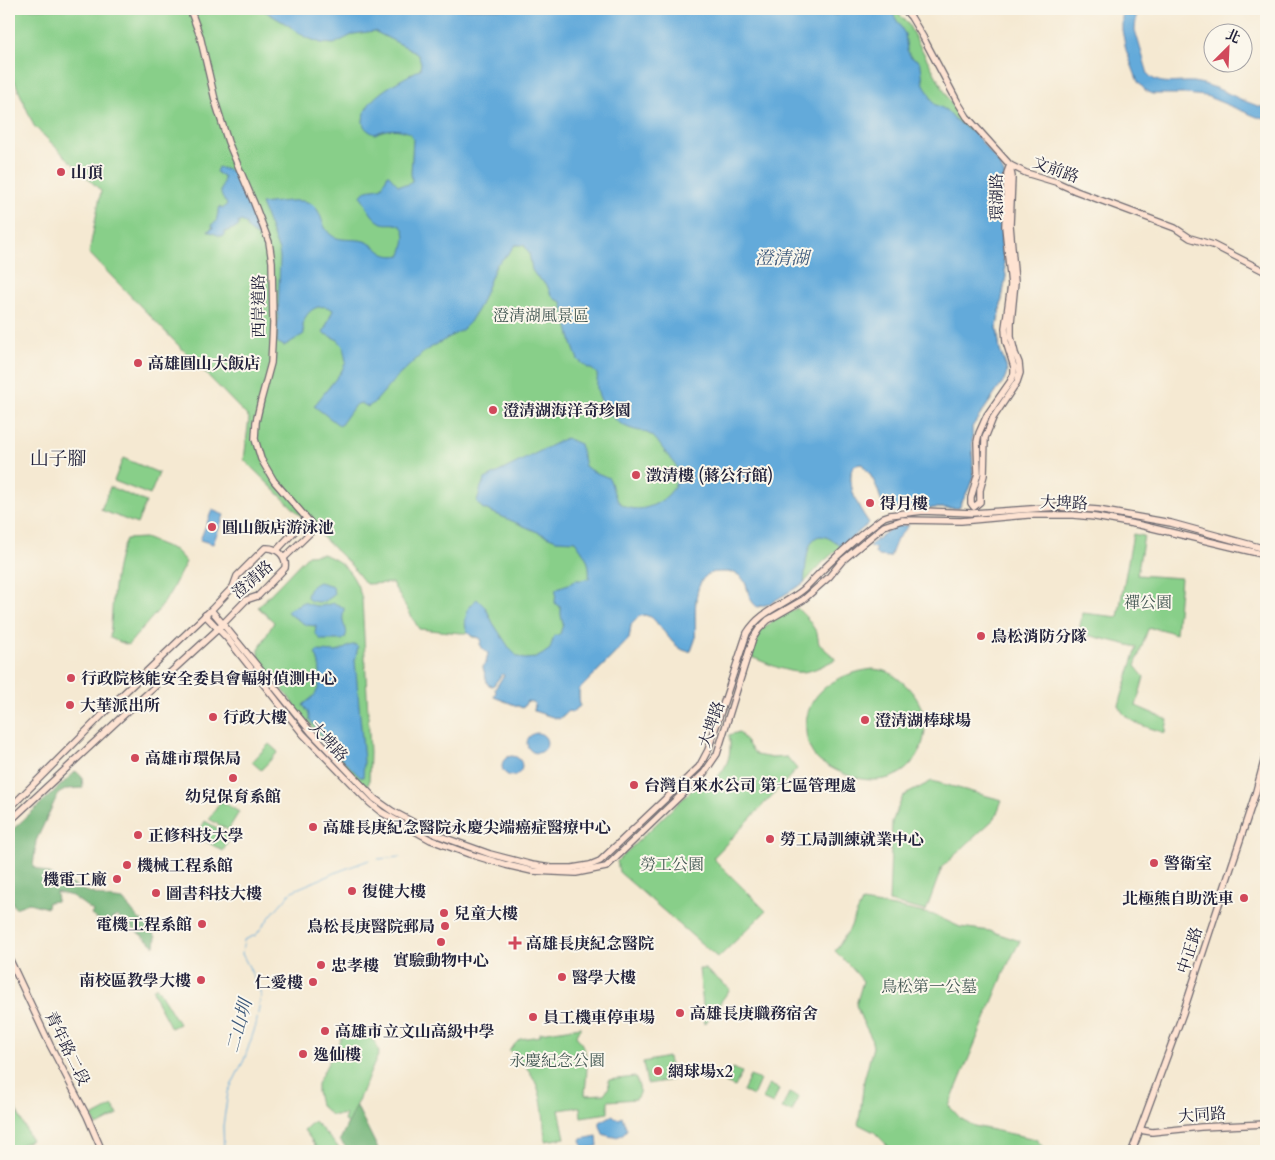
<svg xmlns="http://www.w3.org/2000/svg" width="1275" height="1160" viewBox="0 0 1275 1160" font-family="Cardo,'Noto Serif TC',serif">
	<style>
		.green { fill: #88cf89; stroke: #557862 }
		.forest { fill: #6eb275; stroke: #486a58 }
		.water { fill: #63aada; stroke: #42668a }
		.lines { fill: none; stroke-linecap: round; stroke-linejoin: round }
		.stream { stroke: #63aada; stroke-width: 1 }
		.secondary-casing { stroke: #6c6870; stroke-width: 8 }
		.secondary { stroke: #fee3d2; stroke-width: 5.5 }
		.poi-dot { fill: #d1495b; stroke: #fbf7ec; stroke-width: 2 }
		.labels { text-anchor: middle; stroke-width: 4; stroke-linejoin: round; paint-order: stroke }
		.street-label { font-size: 16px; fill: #22223b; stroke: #fbf7ec }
		.poi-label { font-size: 16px; font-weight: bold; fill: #22223b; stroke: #fbf7ec; text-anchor: start }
		.park-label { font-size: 16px; fill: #415652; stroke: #fbf7ec }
		.water-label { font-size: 18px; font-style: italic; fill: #3c587b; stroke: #fbf7ec }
		.quarter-label { font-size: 19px; fill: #22223b; stroke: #fbf7ec }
	</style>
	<rect width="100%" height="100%" fill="#fbf7ec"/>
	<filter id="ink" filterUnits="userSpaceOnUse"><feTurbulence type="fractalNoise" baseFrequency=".02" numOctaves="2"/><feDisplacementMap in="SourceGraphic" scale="10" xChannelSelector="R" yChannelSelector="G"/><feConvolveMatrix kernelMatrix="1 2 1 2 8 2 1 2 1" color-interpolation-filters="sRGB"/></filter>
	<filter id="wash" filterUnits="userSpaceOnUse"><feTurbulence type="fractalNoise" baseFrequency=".0096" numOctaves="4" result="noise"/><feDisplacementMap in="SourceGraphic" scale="20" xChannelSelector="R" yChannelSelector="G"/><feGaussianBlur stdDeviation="1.12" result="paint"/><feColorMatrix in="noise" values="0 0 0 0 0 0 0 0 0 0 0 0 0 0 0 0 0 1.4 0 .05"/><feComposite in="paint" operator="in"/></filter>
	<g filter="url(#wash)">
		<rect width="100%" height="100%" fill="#f5e9d2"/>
		<g class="green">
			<path d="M9 9H894L907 22 954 109 999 163 1003 220 1001 242 1006 276 997 327 1000 351 1006 366 1007 373 1003 382 972 427 973 477 969 488 959 508H893L884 511C879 491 875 479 862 464 860 464 855 465 854 466 852 468 851 471 851 473 849 492 859 508 869 523L824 561 804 583 769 604 757 607C755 605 753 603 752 601 747 594 748 583 741 577 735 571 727 572 719 572 688 571 697 621 695 640 694 644 692 647 691 651 676 654 662 626 651 617L645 615 639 616 631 625 629 639 579 690V697L580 706 572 712 568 711 559 719 534 711 535 705 533 702 527 701 523 708 494 697 496 692 495 689 504 675 502 674 493 686 488 685 483 667 486 663 488 653 483 649 480 644 482 641 480 638 472 637 468 633H461L419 629 392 583 366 584 350 564 244 460 249 418 89 253 101 191 34 126 15 82 9 73Z"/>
			<polygon points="123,458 159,473 150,495 114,481"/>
			<polygon points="110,487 146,502 137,524 101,510"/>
			<path d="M1133 534 1144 536 1137 575 1181 578 1176 634C1167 631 1158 627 1148 629L1135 666 1144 677 1136 706 1168 720 1165 733C1149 727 1124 723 1119 705L1137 647 1079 633 1082 613 1118 617Z"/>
			<path d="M145 538 175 550 186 562 171 591 162 606 128 645 110 638C113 606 112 568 126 539Z"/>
			<path d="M322 554C345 561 356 577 362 599L370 752 369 783 367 786 363 785 304 718 259 658V649L274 622 258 607 308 555Z"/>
			<path d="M797 608 808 619 817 633 819 644 836 659C826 664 814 671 803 672 788 674 765 662 751 657L761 630 771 622Z"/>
			<path d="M873 669C878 670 884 670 888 672 893 674 897 678 901 681 923 699 932 725 919 752 901 788 861 785 830 767 826 765 820 763 817 759 810 752 807 742 806 732 803 692 839 673 873 669Z"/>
			<path d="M739 732 756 755 772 758 787 757 797 769 713 858 766 911 718 958 619 872 617 861 694 788C714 786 730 768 730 747 730 743 730 739 729 735Z"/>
			<polygon points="269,744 278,752 261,770 252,762"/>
			<polygon points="932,781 1002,800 995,818 942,867 926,911 889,902 892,822 903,796"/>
			<polygon points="221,801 239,812 228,830 209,819"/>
			<polygon points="205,821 231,836 223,851 197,836"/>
			<polygon points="862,902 901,908 934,915 960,927 990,931 1020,941 1007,966 949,1106 960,1118 974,1126 1036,1139 1042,1146 1042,1151 893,1151 874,1132 858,1124 860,1114 864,1080 873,1047 871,1037 862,1020 856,1005 863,981 850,966 835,951 849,930"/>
			<polygon points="699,969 705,969 730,989 705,1024"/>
			<polygon points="156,986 179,1024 171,1028 157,1002 153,990"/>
			<path d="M581 1027 576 1036C592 1054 586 1073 585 1095L604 1094 609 1087 608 1080 635 1077C639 1086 642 1090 636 1099L608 1101V1113L581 1117 580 1107 559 1110 565 1138 545 1141C543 1114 544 1089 526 1067 521 1061 515 1056 509 1050L520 1039 540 1036V1033Z"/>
			<path d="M355 1033C368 1034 376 1039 379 1053L348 1123 344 1121 346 1114 339 1115H331L320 1105 317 1092V1084L342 1036Z"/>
			<polygon points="668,1057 672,1080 647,1084 643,1062"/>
			<polygon points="732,1068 742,1072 735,1087 725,1083"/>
			<polygon points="750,1076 760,1080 753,1096 743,1091"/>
			<polygon points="769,1084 779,1089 773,1104 762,1099"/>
			<polygon points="789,1093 799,1097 792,1112 782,1108"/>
			<polygon points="12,1101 31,1140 9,1151 9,1103"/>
			<polygon points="113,1106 118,1115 97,1126 92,1117"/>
			<polygon points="314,1121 341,1150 343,1151 317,1151 315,1145 304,1130"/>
		</g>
		<g class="forest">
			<polygon points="76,771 82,777 83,788 67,789 58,794 36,841 33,867 86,891 107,898 123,900 138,918 151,929 156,937 155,946 117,916 111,919 107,926 91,915 93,911 72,896 56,892 57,901 48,902 47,908 29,903 15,908 9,895 9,833"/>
			<polygon points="356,1105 379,1151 349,1151 340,1140"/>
		</g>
		<g class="water">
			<path d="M261 9H818L824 13 837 15 844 9H879L893 14 905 34 907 50 911 57 918 60 921 65 923 82 934 104 946 110 954 119 975 134 999 163 1005 176 1001 242 1006 276 997 327 1000 351 1006 366 1007 373 1003 382 972 427 973 477 969 488 959 508H893L884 511C879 491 875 479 862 464 860 464 855 465 854 466 852 468 851 471 851 473 849 492 859 508 869 523L841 547C806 516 807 559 804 583L769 604 757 607C755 605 753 603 752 601 747 594 748 583 741 577 735 571 727 572 719 572 688 571 697 621 695 640 694 644 692 647 691 651 676 654 662 626 651 617L645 615 639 616 631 625 629 639 579 690V697L580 706 572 712 568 711 559 719 534 711 535 705 533 702 527 701 523 708 494 697 496 692 495 689 504 675 502 674 493 686 488 685 483 667 486 663 488 653 483 649 480 644 482 641 480 638C477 637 474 637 472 636 461 631 466 613 470 605 471 604 476 600 477 599L486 608 493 623 510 649 517 656 524 659 536 658 543 654 550 649 554 636 560 634 563 624 561 615V608L555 603 556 589C562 585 570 585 576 580H582L589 578C591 561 584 554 575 541L556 540 482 508 477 502 481 487 485 479 566 438 580 444 585 466 590 470 609 478C613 486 613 495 619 502 639 522 684 495 677 468 676 463 669 457 666 453 661 447 657 439 651 435 645 431 636 431 629 428 613 422 601 406 597 389 596 383 598 379 597 374L593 370 588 368 578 360 572 344 562 302 555 299 551 295 547 285 536 276 532 270 529 253 524 245H515L509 253 496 265 480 305 470 322 462 330 425 351 394 380 375 402 368 407 361 403 355 405 340 426 314 406 341 372 346 362 343 346 338 340 323 333 333 310C320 301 304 311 303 326 303 328 304 331 304 334L284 346 277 342 280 258 279 251 261 204C272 203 301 198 310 203 323 210 320 225 330 234 338 242 354 238 364 241 381 247 380 259 401 255 404 246 410 226 395 224 390 223 385 225 380 222 371 217 366 205 361 196 367 186 373 191 382 187L388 174 398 185H407L412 181 411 173 413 139 410 133C398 128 387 128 375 134 369 132 363 128 363 121 364 95 401 81 420 69L421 63 419 56 410 49 374 31 354 34 334 44 321 43 305 37 288 25Z"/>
			<path d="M1122 9H1137L1135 30 1148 74C1158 87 1178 81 1193 82 1219 85 1241 103 1266 108V118L1257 117 1206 96 1185 94H1153L1146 91 1138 82 1126 50 1122 30Z"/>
			<path d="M218 167 234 172 254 216 256 217 258 222 257 226 259 237C252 233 248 231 245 223L241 221 238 223 239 225 238 227 225 232 224 236H220L208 231 213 228 211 225 216 222 219 207 223 209 227 204C217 192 222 191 224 177L216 172Z"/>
			<polygon points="212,510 224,515 213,544 200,540"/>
			<polygon points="909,525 897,539 890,557 878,556 875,553 876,549 869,546 890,529 896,526"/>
			<path d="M319 582 333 586 334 595C325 602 320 604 309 600L307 597C308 589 312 585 319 582Z"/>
			<path d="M303 602C309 604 314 606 320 606 332 605 331 600 344 608 344 612 342 617 343 621 344 629 349 629 345 638L342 640H321L315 633 316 626 306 625 289 614 287 611 290 609Z"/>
			<path d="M352 645H356L358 647 355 660 364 761 363 777H360L342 759 310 720 308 712 303 705C307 701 313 698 316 693 322 683 321 663 315 653L317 651 337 652Z"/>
			<circle cx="537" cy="743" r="10"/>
			<circle cx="512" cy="766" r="10"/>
			<path d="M613 1115 616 1118 619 1119 622 1117 627 1129C621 1139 613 1138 603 1134L600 1126V1122Z"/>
			<polygon points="597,1136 598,1146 583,1149 581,1139"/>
		</g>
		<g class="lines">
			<g class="stream">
				<polyline points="378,859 400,857"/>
				<polyline points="224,1151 223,1126 228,1092 244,1060 256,1025 261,995 249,967 242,954 244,940 256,935 272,914 292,891 337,872 369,860"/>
			</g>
		</g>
	</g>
	<g filter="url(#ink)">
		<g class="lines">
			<g class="secondary-casing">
				<g id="secondary">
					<polyline points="190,9 200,36 216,104 228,142 254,203 269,242 272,262 273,323 271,363 261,400 256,422 255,439 261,459 274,481 315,528 284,558"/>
					<polyline points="904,9 911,17 923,37 957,101 967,117 1010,165 1026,173 1056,182 1076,191 1175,228 1190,238 1213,245 1266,272"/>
					<polygon points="1010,165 1012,177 1010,225 1015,282 1011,323 1011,337 1015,353 1019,363 1020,373 1017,382 993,418 985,438 984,475 980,490 980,502 974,507 971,503 971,498 978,473 977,442 979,433 987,415 1010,382 1014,374 1014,367 1006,342 1005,328 1011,285 1005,226 1007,173"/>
					<polyline points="277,550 306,519"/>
					<path d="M211 610 223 624 311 732 375 799 392 811 437 835 490 854 532 865 551 868H572L590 865 600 861 699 767 708 750 747 633C762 609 784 606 804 589 814 579 824 568 834 559 850 544 867 529 884 517L890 515 923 511 973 513 1058 507 1098 510 1171 523 1266 549"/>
					<polyline points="205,615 227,638 303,734 370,803 381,812 431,840 469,854 506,865 532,871 576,873 606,867 704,773 717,754 753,638 759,629 768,620 803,600 829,577 842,561 884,526 902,520 961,521 1028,515 1073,515 1095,517 1140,525 1266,555"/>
					<path d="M9 809 122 695 211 610 233 587 237 576 265 548C277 547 287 556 285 568L258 596 246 600 218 629 127 712 9 822"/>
					<polyline points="9,958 50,1045 87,1116 102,1151"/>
					<polyline points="1140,1130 1152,1132 1201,1127 1266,1124"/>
					<polyline points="1132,1151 1183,1013 1255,795 1266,754"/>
				</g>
			</g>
			<use href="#secondary" class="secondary"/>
		</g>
	</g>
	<g class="poi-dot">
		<circle cx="61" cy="172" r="5"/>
		<circle cx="138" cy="363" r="5"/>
		<circle cx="493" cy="410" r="5"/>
		<circle cx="636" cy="475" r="5"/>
		<circle cx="870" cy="503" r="5"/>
		<circle cx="212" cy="527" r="5"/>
		<circle cx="981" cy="636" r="5"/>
		<circle cx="71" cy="678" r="5"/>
		<circle cx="70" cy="705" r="5"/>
		<circle cx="213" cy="717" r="5"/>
		<circle cx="865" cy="720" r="5"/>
		<circle cx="135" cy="758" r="5"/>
		<circle cx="233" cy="778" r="5"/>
		<circle cx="634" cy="785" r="5"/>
		<circle cx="313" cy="827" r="5"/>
		<circle cx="138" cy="835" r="5"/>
		<circle cx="770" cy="839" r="5"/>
		<circle cx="1154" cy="863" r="5"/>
		<circle cx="127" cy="865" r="5"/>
		<circle cx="117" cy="879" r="5"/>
		<circle cx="352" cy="891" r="5"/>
		<circle cx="156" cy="893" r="5"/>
		<circle cx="1244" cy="898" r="5"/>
		<circle cx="444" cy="913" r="5"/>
		<circle cx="202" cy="924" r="5"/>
		<circle cx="445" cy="926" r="5"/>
		<circle cx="441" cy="942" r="5"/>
		<path d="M512.5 935.5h5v5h5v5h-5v5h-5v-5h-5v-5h5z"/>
		<circle cx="321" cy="965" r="5"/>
		<circle cx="562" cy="977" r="5"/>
		<circle cx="201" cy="980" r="5"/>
		<circle cx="313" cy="982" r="5"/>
		<circle cx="680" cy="1013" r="5"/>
		<circle cx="533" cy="1017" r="5"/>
		<circle cx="325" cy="1031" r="5"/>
		<circle cx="303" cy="1054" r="5"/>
		<circle cx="658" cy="1071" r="5"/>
	</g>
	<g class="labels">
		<g class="street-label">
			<text transform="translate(1056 169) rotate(20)" y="6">文前路</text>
			<text transform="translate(996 197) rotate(-90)" y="6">環湖路</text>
			<text transform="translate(258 306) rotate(-90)" y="6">西岸道路</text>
			<text transform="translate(1064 502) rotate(2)" y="6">大埤路</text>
			<text transform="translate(252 579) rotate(-41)" y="6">澄清路</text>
			<text transform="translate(711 724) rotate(-71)" y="6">大埤路</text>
			<text transform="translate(329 741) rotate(47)" y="6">大埤路</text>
			<text transform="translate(1189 950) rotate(-72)" y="6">中正路</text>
			<text transform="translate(68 1048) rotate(64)" y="6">青年路二段</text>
			<text transform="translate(1202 1114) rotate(-4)" y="6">大同路</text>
		</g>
		<g class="poi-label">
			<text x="71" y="178">山頂</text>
			<text x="148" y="369">高雄圓山大飯店</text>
			<text x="503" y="416">澄清湖海洋奇珍園</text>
			<text x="646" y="481">澂清樓 (蔣公行館)</text>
			<text x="880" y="509">得月樓</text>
			<text x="222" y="533">圓山飯店游泳池</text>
			<text x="991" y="642">鳥松消防分隊</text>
			<text x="81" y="684">行政院核能安全委員會輻射偵測中心</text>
			<text x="80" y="711">大華派出所</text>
			<text x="223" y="723">行政大樓</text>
			<text x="875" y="726">澄清湖棒球場</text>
			<text x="145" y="764">高雄市環保局</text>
			<text x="644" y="791">台灣自來水公司 第七區管理處</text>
			<text x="233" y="802" text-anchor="middle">幼兒保育系館</text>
			<text x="323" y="833">高雄長庚紀念醫院永慶尖端癌症醫療中心</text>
			<text x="148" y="841">正修科技大學</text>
			<text x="780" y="845">勞工局訓練就業中心</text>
			<text x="1164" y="869">警衛室</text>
			<text x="137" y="871">機械工程系館</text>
			<text x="107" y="885" text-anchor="end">機電工廠</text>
			<text x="362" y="897">復健大樓</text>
			<text x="166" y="899">圖書科技大樓</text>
			<text x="1234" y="904" text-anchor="end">北極熊自助洗車</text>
			<text x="454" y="919">兒童大樓</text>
			<text x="192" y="930" text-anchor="end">電機工程系館</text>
			<text x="435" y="932" text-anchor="end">鳥松長庚醫院郵局</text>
			<text x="526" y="949">高雄長庚紀念醫院</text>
			<text x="441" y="966" text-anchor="middle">實驗動物中心</text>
			<text x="331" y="971">忠孝樓</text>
			<text x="572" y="983">醫學大樓</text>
			<text x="191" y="986" text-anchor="end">南校區教學大樓</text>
			<text x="303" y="988" text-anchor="end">仁愛樓</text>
			<text x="690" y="1019">高雄長庚職務宿舍</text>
			<text x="543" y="1023">員工機車停車場</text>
			<text x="335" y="1037">高雄市立文山高級中學</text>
			<text x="313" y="1060">逸仙樓</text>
			<text x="668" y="1077">網球場x2</text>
		</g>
		<g class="park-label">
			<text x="541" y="321">澄清湖風景區</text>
			<text x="1148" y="608">禪公園</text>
			<text x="672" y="870">勞工公園</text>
			<text x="929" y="992">鳥松第一公墓</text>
			<text x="557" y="1066">永慶紀念公園</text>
		</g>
		<g class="water-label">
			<text x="782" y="264">澄清湖</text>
			<text transform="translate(239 1026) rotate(-75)" y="6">二山圳</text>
		</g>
		<g class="quarter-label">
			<text x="58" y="465">山子腳</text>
		</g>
	</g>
	<rect width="1275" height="1160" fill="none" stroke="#fbf7ec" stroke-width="30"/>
	<g transform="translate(1228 48) rotate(24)"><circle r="24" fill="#fbf7ec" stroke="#a4a2a5"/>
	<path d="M0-4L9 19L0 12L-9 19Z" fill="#d1495b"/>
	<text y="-8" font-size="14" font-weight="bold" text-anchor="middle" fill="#22223b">北</text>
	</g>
</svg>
